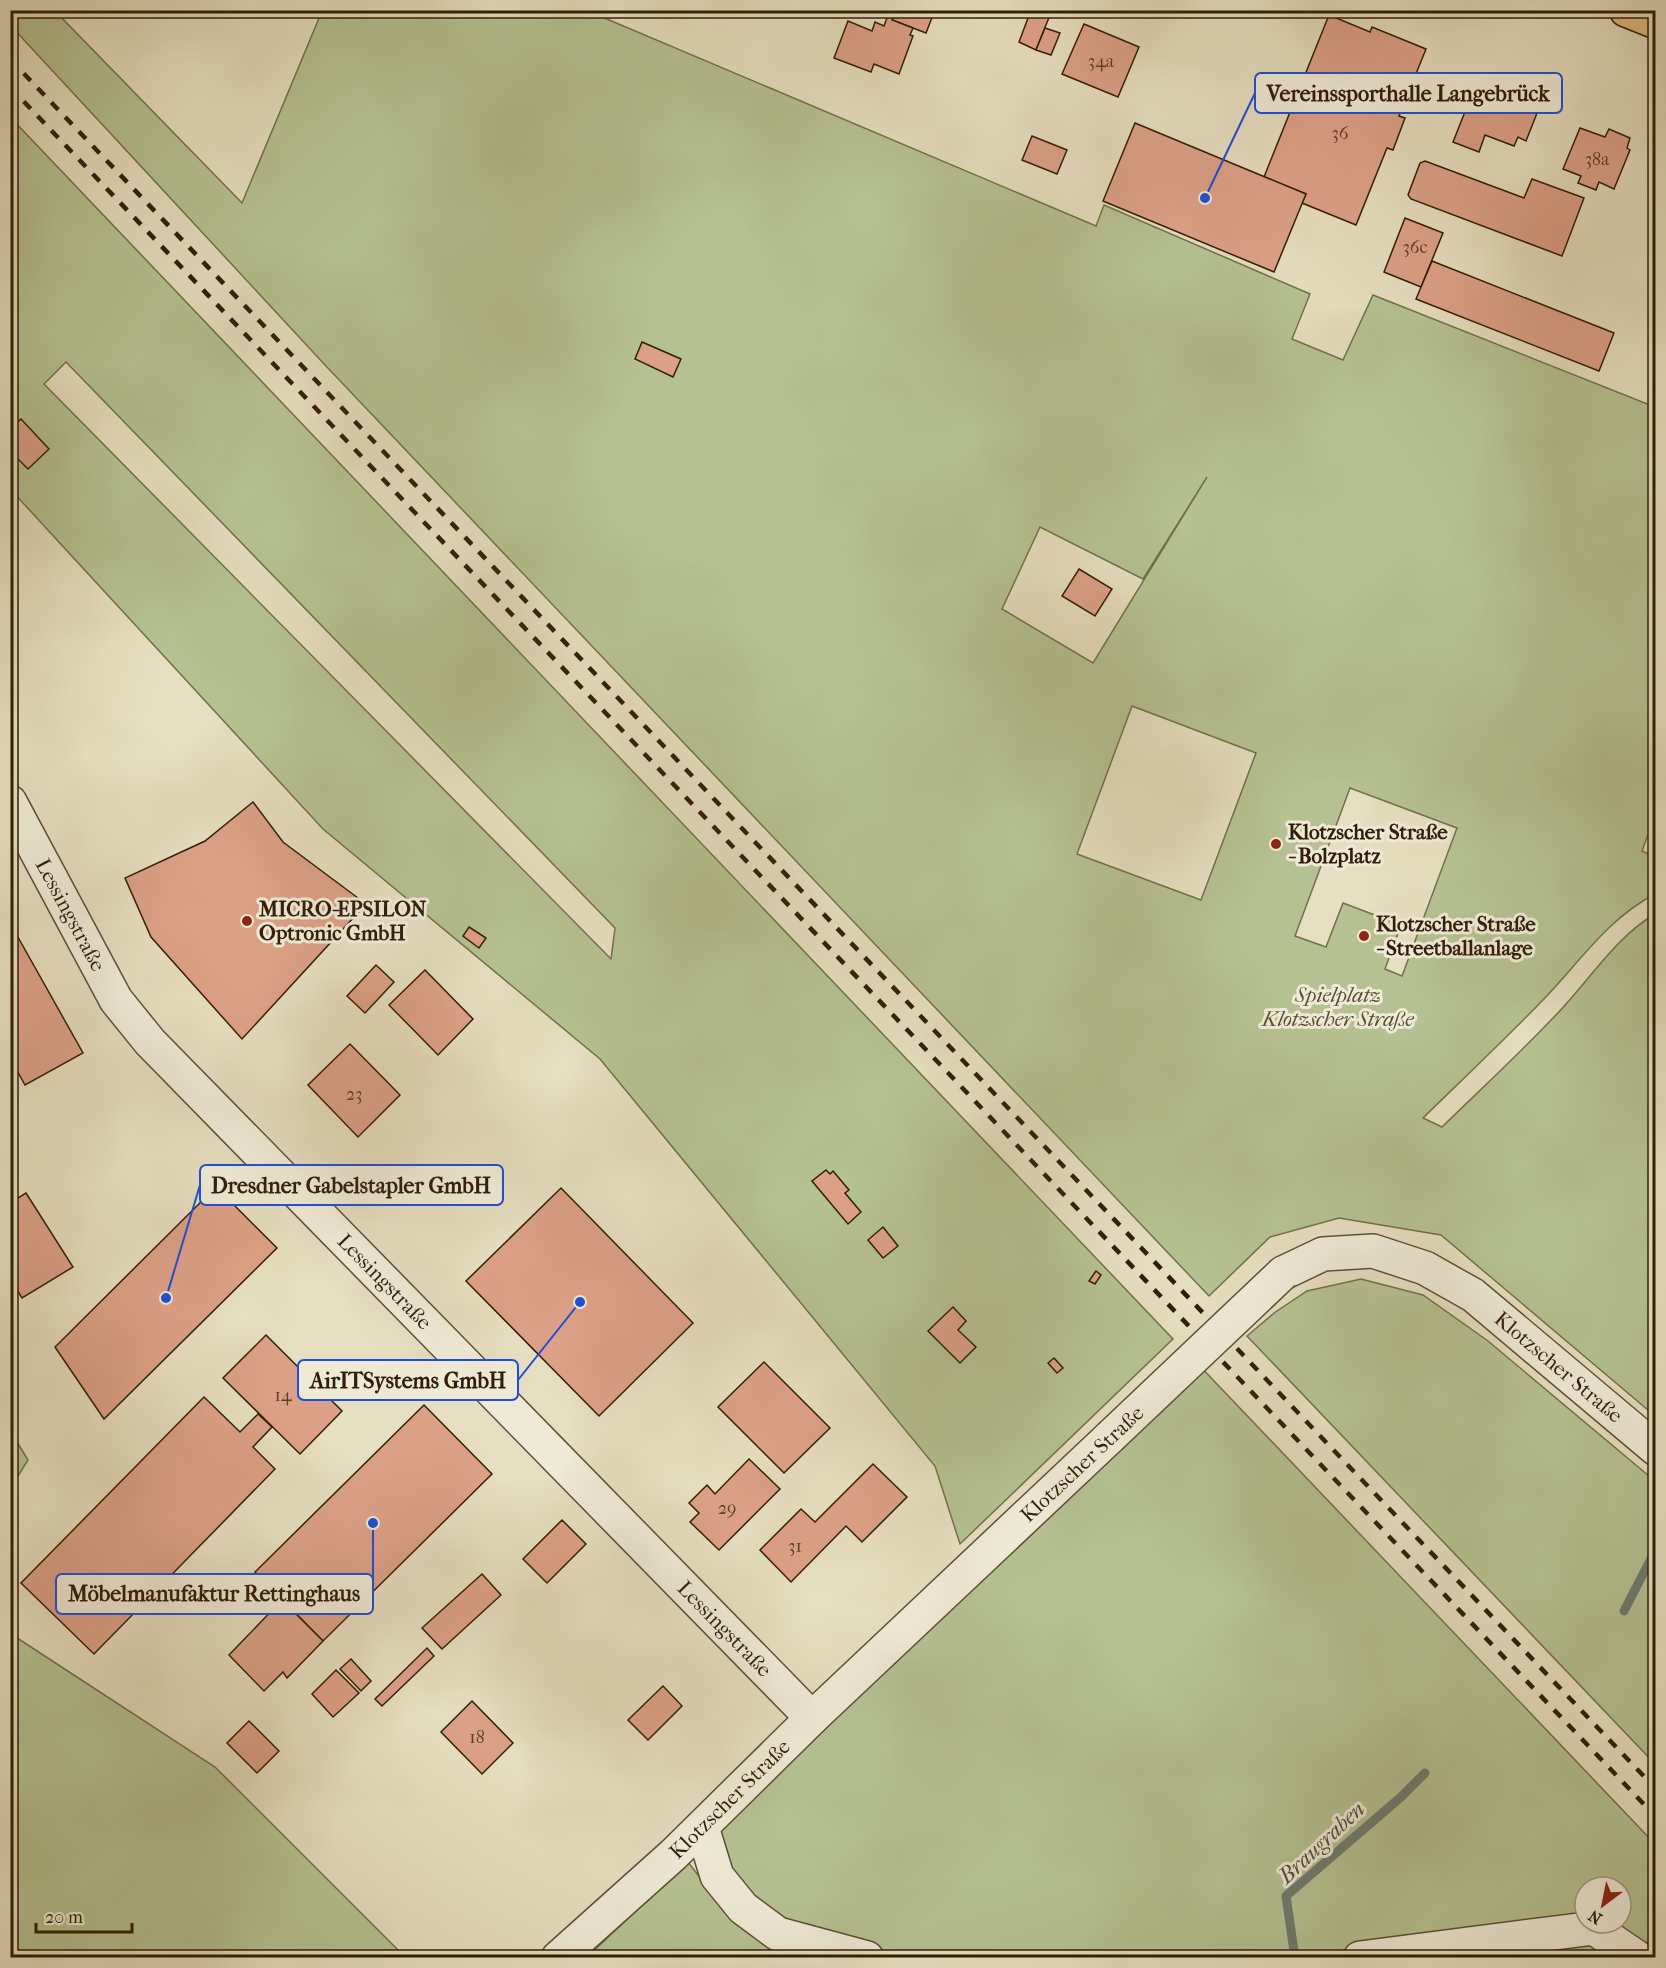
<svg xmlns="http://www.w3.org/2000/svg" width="1666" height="1968" viewBox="0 0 1666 1968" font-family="'IM FELL French Canon',serif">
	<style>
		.green { fill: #b5c192; stroke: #736f4c; stroke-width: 1.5; fill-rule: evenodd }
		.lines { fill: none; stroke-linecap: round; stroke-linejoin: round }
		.stream { stroke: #6e7c70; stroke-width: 9 }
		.building { fill: #dca087; stroke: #311d07; stroke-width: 1.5 }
		.minor-casing { stroke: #5e4d35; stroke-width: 36 }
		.major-casing { stroke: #311d07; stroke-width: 36 }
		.minor { stroke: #efead6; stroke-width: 33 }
		.major { stroke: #e3bf80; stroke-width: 33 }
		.rail { stroke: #311d07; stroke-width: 4.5; stroke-dasharray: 10 10; stroke-linecap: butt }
		.minor-bridge-casing { stroke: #5e4d35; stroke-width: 36; stroke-linecap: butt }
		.minor-bridge { stroke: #efead6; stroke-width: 33 }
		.poi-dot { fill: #8f2418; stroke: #efead6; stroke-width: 2 }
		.labels { text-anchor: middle; stroke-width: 6; stroke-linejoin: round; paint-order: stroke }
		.number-label { font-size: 18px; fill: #5c3e27 }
		.poi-label { font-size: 21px; font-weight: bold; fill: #311d07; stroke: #efead6; text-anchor: start }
		.street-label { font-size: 21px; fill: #311d07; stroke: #efead6 }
		.park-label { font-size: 21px; font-style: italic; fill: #594e31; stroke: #efead6 }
		.water-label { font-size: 22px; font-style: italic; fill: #4f4d3c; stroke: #efead6 }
		.leader { fill: none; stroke: #1d4ed8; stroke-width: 2 }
		.callout-dot { fill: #1d4ed8; stroke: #efead6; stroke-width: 2 }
		.callout { fill: #efead6; stroke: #1d4ed8; stroke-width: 2 }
		.callout-label { font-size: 22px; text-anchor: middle; font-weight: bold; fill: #311d07 }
	</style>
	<rect width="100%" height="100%" fill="#e6dec0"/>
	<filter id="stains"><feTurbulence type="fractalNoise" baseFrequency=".00333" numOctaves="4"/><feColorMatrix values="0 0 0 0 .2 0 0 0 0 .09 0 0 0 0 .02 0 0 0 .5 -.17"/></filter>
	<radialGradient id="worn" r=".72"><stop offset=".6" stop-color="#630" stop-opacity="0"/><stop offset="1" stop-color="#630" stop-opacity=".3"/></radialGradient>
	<g class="green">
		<path d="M11 11H55L242 203 322 11H588L1096 226 1104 205 1310 294 1292 339 1343 360 1373 295 1655 407 1656 813 1642 851 1655 857V894C1607 919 1579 963 1542 1001 1503 1041 1463 1079 1423 1118L1442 1127C1479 1091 1517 1056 1553 1018 1587 984 1614 938 1655 914V1416L1441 1235 1339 1218 1270 1237 1209 1296 325 365 11 26ZM1207 477 1093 663 1002 609 1040 527 1143 579ZM1132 706 1256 753 1201 900 1077 854ZM1350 788 1457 828 1402 976 1385 969 1401 925 1343 903 1326 947 1295 936Z"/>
		<path d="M11 118 1173 1339 960 1544 935 1466 600 1059 323 829 11 490ZM66 362 615 928 611 959 44 384Z"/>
		<polygon points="1361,1279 1423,1295 1488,1341 1655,1481 1655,1764 1247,1336 1274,1313 1307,1291"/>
		<path d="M1196 1362 1655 1844V1933L1636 1955 1638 1958 869 1957 743 1907 706 1829ZM1585 1887H1621V1923H1585Z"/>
		<polygon points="11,1432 28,1460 11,1487 10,1487"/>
		<polygon points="11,1634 215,1767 405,1957 11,1957"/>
		<polygon points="688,1862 724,1909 819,1958 586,1958"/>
	</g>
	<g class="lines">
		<g class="stream">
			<polyline points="1624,1611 1656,1549"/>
			<polyline points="1295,1958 1286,1896 1401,1797 1425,1773"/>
		</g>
	</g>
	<g class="building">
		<polygon points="896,10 935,10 926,33 892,20"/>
		<polygon points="1031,10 1052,10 1036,50 1019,42"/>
		<polygon points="888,15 894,17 892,20 913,28 910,35 913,36 899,74 874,64 871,72 834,58 848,21 872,31 875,22 884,26"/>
		<polygon points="1329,15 1370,32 1372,27 1426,49 1399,116 1405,118 1393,150 1387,148 1356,225 1302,203 1306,194 1264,177"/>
		<polygon points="1084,24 1139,47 1118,97 1062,74"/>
		<polygon points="1045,28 1060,33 1051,55 1036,50"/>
		<polygon points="1480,74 1543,98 1526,141 1518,137 1514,146 1485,135 1479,152 1453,142"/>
		<polygon points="1135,123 1306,194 1274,272 1103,201"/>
		<polygon points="1580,128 1605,137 1609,129 1630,138 1627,148 1630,150 1614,189 1599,182 1596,190 1578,183 1581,176 1563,169"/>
		<polygon points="1032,136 1067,150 1057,174 1022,160"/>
		<polygon points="1425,161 1524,198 1532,179 1584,198 1562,256 1411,199 1408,195 1420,163"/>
		<polygon points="1405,218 1443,233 1421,287 1384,272"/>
		<polygon points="1432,261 1614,333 1599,371 1416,299"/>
		<polygon points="642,342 681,359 673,377 635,359"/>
		<polygon points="21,419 49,449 28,469 17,458 10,464 10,429"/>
		<polygon points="1079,569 1112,589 1095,616 1062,596"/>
		<polygon points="253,802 283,842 366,904 242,1039 151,937 125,878 205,841"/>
		<polygon points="10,923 83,1053 25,1085 10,1058"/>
		<polygon points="469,927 486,938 479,948 463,936"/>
		<polygon points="376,965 394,982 365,1013 347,996"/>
		<polygon points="425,970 473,1019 438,1055 389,1005"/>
		<polygon points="350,1044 400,1095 358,1137 308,1085"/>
		<polygon points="826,1170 830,1174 833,1171 849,1190 845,1193 861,1212 848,1224 812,1181"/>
		<polygon points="216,1187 277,1248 104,1419 55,1347"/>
		<polygon points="561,1188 693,1323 599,1416 466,1281"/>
		<polygon points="26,1193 73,1267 22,1298 10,1279 10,1203"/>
		<polygon points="883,1227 898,1246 883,1258 868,1240"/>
		<polygon points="1096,1271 1101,1275 1095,1284 1089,1281"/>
		<polygon points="953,1307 966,1321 958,1330 976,1347 960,1363 928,1331"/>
		<polygon points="266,1335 342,1411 300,1454 223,1378"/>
		<polygon points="1054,1358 1063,1368 1057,1373 1048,1363"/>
		<polygon points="764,1362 830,1428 784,1473 718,1407"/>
		<polygon points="204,1397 240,1432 258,1414 272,1427 253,1447 275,1469 94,1654 21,1583"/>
		<polygon points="424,1405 492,1474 323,1641 255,1572"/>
		<polygon points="749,1459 780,1489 719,1550 690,1522 699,1513 689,1503 707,1485 715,1494"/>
		<polygon points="873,1464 907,1497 862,1542 846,1526 791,1582 760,1550 801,1509 815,1522"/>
		<polygon points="562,1520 586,1544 547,1583 523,1559"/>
		<polygon points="10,1567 17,1582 10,1590"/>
		<polygon points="482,1574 501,1595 442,1649 422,1628"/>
		<polygon points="282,1600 323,1641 287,1678 283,1672 264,1691 229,1655"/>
		<polygon points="427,1648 434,1656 382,1706 375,1699"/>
		<polygon points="351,1659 371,1681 361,1691 340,1669"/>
		<polygon points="336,1670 359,1693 333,1717 312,1694"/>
		<polygon points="663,1686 682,1706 648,1740 628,1720"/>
		<polygon points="472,1701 513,1743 482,1774 441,1732"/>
		<polygon points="249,1721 279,1751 257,1773 227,1743"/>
	</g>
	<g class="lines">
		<g class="minor-casing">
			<g id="minor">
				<path id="s1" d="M10 802 116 1000 150 1042 812 1718"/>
				<path id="s2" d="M1283 1273 1323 1254 1373 1251 1425 1268 1473 1295 1656 1449"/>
				<polyline points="702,1827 717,1876 743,1908 778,1934 867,1958"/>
				<path id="s3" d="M558 1958 673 1855 812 1718 1110 1437"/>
				<polyline points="1360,1958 1594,1928 1638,1958"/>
			</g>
		</g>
		<g class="major-casing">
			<polyline id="major" points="1626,10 1656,22"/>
		</g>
		<use href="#minor" class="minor"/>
		<use href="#major" class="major"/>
		<g class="rail">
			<polyline points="10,59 1656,1789"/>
			<polyline points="10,87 1656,1817"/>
		</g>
		<g class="minor-bridge-casing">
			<polyline id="minor-bridge" points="1110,1437 1283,1273"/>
		</g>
		<use href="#minor-bridge" class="minor-bridge"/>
	</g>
	<g class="poi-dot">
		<circle cx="1276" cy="844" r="6"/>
		<circle cx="247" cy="921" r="6"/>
		<circle cx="1364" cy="936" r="6"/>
	</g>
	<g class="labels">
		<g class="number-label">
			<text x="1101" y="67">34a</text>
			<text x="1340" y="139">36</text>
			<text x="1597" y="165">38a</text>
			<text x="1415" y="253">36c</text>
			<text x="354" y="1100">23</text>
			<text x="283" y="1401">14</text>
			<text x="727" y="1514">29</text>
			<text x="795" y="1552">31</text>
			<text x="477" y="1743">18</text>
		</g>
		<g class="poi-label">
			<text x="1288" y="839">Klotzscher Straße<tspan x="1288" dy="24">- Bolzplatz</tspan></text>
			<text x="259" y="916">MICRO-EPSILON<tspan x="259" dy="24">Optronic GmbH</tspan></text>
			<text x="1376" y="931">Klotzscher Straße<tspan x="1376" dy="24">- Streetballanlage</tspan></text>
		</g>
		<g class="street-label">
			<text dy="7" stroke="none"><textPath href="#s1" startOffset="128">Lessingstraße</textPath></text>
			<text dy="7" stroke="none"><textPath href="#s1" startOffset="614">Lessingstraße</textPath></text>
			<text dy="7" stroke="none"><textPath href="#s2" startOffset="316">Klotzscher Straße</textPath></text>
			<text transform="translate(1082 1464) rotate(-43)" y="7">Klotzscher Straße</text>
			<text dy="7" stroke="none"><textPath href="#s1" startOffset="1100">Lessingstraße</textPath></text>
			<text dy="7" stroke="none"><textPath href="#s3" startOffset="234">Klotzscher Straße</textPath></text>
		</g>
		<g class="park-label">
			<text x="1338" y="1002">Spielplatz<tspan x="1338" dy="24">Klotzscher Straße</tspan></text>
		</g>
		<g class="water-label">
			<text transform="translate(1321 1842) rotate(-43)" y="8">Braugraben</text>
		</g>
	</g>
	<path class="leader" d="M1205 198L1255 93M166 1298L200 1185M580 1302L518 1380M373 1523L373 1594"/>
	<g class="callout-dot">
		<circle cx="1205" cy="198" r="6"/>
		<circle cx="166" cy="1298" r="6"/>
		<circle cx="580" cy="1302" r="6"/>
		<circle cx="373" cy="1523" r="6"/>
	</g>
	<g class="callout">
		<rect x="1255" y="73" width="307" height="40" rx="6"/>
		<rect x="200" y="1165" width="303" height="40" rx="6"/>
		<rect x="298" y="1360" width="220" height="40" rx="6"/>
		<rect x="56" y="1574" width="317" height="40" rx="6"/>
	</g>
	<g class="callout-label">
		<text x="1408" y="101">Vereinssporthalle Langebrück</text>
		<text x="351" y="1193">Dresdner Gabelstapler GmbH</text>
		<text x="408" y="1388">AirITSystems GmbH</text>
		<text x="214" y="1601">Möbelmanufaktur Rettinghaus</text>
	</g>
	<rect width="1666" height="1968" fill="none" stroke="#e6dec0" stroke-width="36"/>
	<rect x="12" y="12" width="1642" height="1944" fill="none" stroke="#311d07" stroke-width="3"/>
	<rect x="18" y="18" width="1630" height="1932" fill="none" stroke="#311d07" stroke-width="1.5"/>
	<g transform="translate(1603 1905) rotate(212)"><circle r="28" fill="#efead6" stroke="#a39883" stroke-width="1.5"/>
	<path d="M0-4.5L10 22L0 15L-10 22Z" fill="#8f2418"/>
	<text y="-9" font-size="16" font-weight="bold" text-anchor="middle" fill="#311d07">N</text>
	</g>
	<path d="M36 1923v9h96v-9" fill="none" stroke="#311d07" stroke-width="3"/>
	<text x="45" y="1923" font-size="18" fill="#311d07" stroke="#efead6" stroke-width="4.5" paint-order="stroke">20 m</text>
	<rect width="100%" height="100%" filter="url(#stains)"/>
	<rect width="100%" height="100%" fill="url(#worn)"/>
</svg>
